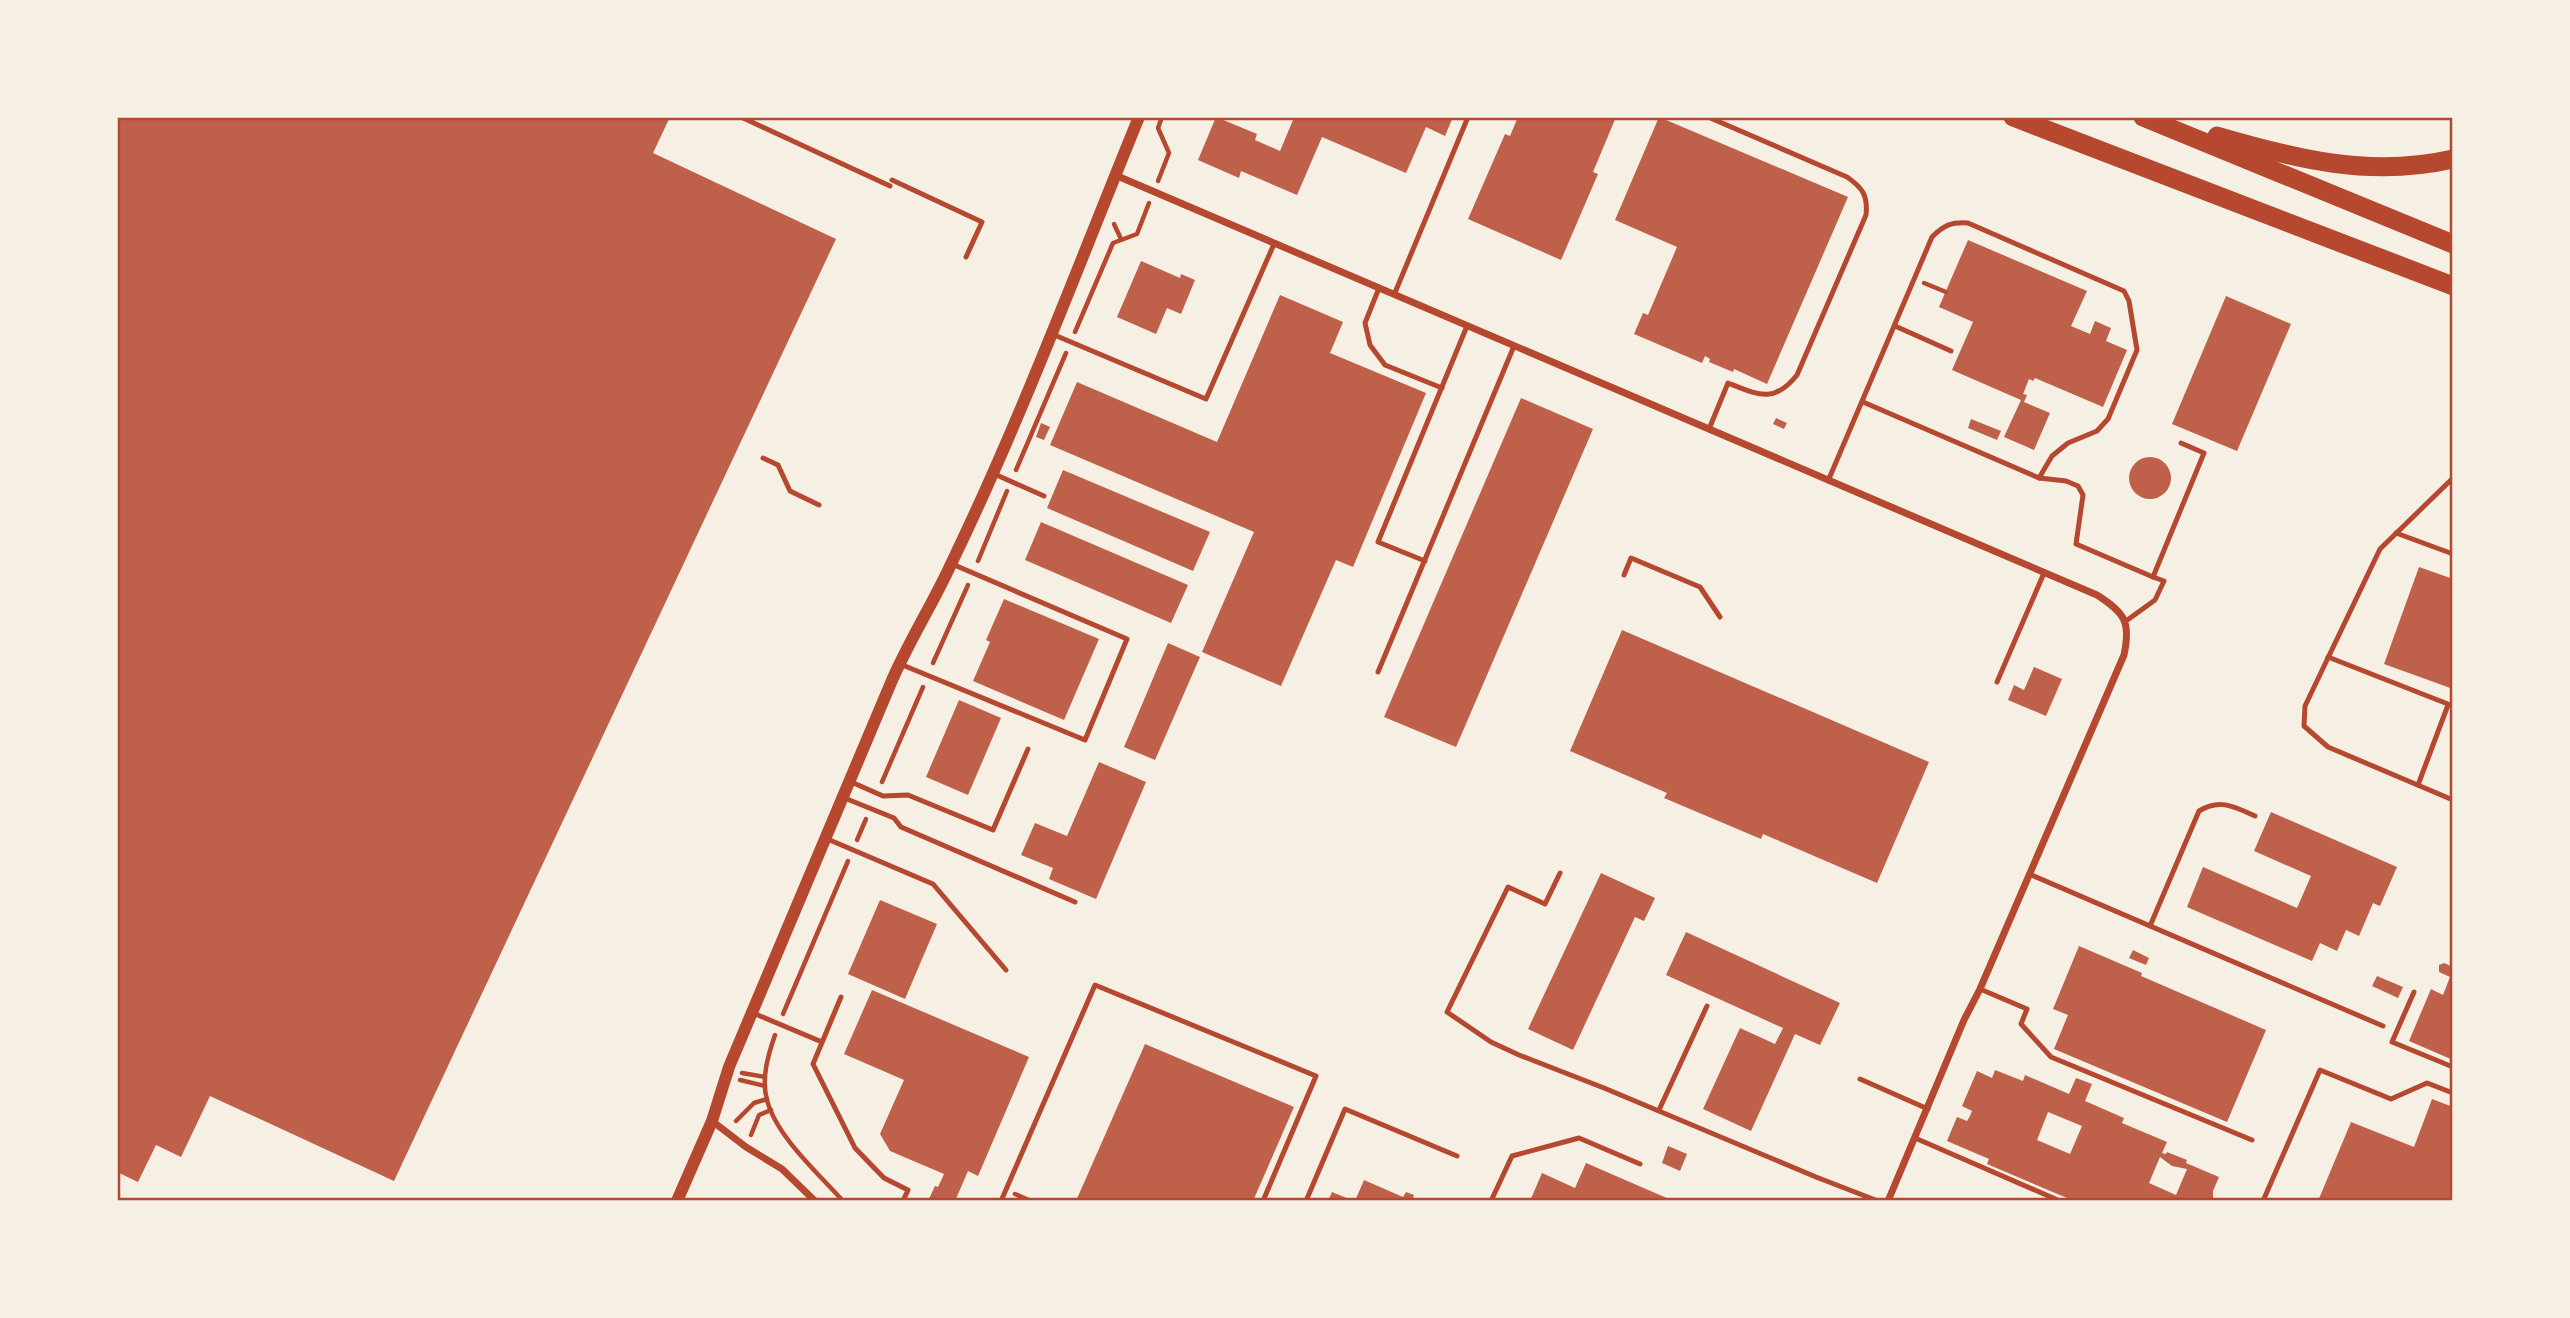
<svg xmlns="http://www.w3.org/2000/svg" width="2570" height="1318" viewBox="0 0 2570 1318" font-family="'Roboto Condensed',sans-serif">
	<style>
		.building { fill: #bf614a; fill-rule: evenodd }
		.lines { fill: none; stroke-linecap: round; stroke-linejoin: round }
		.path { stroke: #b5482f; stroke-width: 4.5 }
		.service { stroke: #b5482f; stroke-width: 5 }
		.minor { stroke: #b5482f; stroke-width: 7 }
		.tertiary { stroke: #b5482f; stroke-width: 12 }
		.trunk { stroke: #b5482f; stroke-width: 19 }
		.neatline { fill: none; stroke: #b5482f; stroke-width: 2.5 }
	</style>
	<rect width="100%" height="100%" fill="#f6efe4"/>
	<g class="building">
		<polygon points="117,117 670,117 653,153 836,239 394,1181 210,1096 181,1157 156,1145 138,1182 117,1172"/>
		<polygon points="1216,117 1257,134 1255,140 1280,151 1293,120 1288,117 1453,117 1445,136 1426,127 1406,173 1322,137 1297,195 1241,171 1239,178 1198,160"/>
		<polygon points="1518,117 1616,117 1593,172 1598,174 1561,260 1468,219 1505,134 1510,136"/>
		<polygon points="1659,117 1848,197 1767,384 1734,369 1733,372 1709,362 1710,359 1705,356 1702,363 1634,334 1643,313 1648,315 1677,247 1615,220"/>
		<polygon points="1968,240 2087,291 2071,326 2090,334 2095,321 2111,328 2106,341 2127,350 2103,407 2035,378 2033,381 2029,379 2023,394 2027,395 2024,402 2050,413 2034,450 2004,437 2021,400 1952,370 1973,322 1939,307"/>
		<polygon points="1141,261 1180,278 1181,274 1195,280 1181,314 1167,308 1156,334 1117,317"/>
		<polygon points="1280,295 1343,322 1330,353 1426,393 1353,567 1336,560 1281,686 1202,652 1254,532 1050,445 1077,382 1217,442"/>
		<polygon points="2226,296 2291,324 2237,451 2172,424"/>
		<polygon points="1521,398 1593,429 1456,747 1384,717"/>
		<polygon points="1776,418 1787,423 1784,429 1773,424"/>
		<polygon points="1971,419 2001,431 1997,440 1968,428"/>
		<polygon points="1041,423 1050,427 1044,440 1036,437"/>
		<circle cx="2150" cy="478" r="21"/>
		<polygon points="1063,470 1210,532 1193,571 1047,508"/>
		<polygon points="1041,522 1188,585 1171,623 1025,560"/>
		<polygon points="2419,567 2453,579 2453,689 2384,664"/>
		<polygon points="1004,599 1099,639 1064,720 973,681 990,642 986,640"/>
		<polygon points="1622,630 1929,762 1877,883 1763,834 1761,839 1664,798 1667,793 1570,751"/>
		<polygon points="1168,643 1200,657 1155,760 1124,747"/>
		<polygon points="2034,667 2062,679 2046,716 2008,700 2014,685 2024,690"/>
		<polygon points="959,700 1001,718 968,795 926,777"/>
		<polygon points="1099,762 1146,782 1096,899 1049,879 1053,868 1021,855 1035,823 1067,836"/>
		<polygon points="2271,812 2397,867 2380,906 2373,903 2359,936 2346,930 2337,951 2320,943 2312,961 2187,907 2203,867 2297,908 2311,876 2254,851"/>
		<polygon points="1601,873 1655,898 1644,921 1635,917 1573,1050 1528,1029"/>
		<polygon points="880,900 937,924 905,999 848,974"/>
		<polygon points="1686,932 1840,1003 1820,1045 1795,1034 1751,1131 1703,1109 1740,1028 1775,1044 1783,1028 1666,975"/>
		<polygon points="2079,946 2142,973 2141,976 2266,1030 2227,1122 2054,1049 2068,1015 2053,1009"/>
		<polygon points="2133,950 2149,958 2146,965 2129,958"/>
		<polygon points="2444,963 2453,967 2453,1060 2409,1041 2431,989 2443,995 2450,977 2439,972 2439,965"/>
		<polygon points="2377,976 2403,987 2398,998 2372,986"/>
		<polygon points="872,990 1029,1057 978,1176 968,1171 955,1201 928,1201 935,1186 938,1187 944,1174 890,1151 880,1134 904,1080 844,1054"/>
		<polygon points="1145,1044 1294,1107 1253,1201 1076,1201"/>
		<path d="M1995 1070 2023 1081 2025 1075 2069 1094 2076 1078 2092 1084 2085 1101 2124 1118 2122 1123 2167 1142 2162 1153 2166 1154 2167 1152 2187 1160 2186 1163 2219 1177 2213 1191V1201H2150L2143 1198 2142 1201H2074L1987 1164 1989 1159 1947 1141 1957 1117 1967 1121 1970 1116 1972 1111 1962 1106 1977 1071 1992 1078ZM2048 1112 2082 1126 2070 1154 2037 1140ZM2160 1157 2172 1166 2187 1169 2176 1195 2149 1183Z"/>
		<polygon points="2432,1099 2453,1107 2453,1201 2318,1201 2351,1122 2414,1147"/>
		<polygon points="1668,1146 1687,1154 1680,1171 1662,1163"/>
		<polygon points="1586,1163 1669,1199 1668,1201 1530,1201 1542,1173 1575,1188"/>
		<polygon points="1364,1180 1403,1197 1406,1192 1414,1195 1412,1201 1355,1201"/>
		<polygon points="1332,1192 1354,1201 1328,1201"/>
	</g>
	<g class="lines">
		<g class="path">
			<polyline points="1158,181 1169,153 1158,128 1162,117"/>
			<polyline points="1114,224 1121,239"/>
			<polyline points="1924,283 1946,292"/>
			<polyline points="1075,332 1113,243 1137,234 1149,203"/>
			<polyline points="1016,470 1066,353"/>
			<polyline points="978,561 1007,491"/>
			<polyline points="933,663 968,585"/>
			<polyline points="882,782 923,687"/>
			<polyline points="857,840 866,819"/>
			<polyline points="783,1014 848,861"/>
			<path d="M775 1035C768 1055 761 1079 767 1100 776 1136 819 1174 843 1201"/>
			<polyline points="742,1073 765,1077"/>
			<polyline points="740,1080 765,1086"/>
			<polyline points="736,1121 754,1103 767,1099"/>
			<polyline points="751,1135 759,1115 771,1110"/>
			<polyline points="1015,1194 1031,1201"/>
		</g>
		<g class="service">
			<polyline points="741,117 890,186"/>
			<path d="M1708 117 1847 177C1863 188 1868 196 1866 215L1797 375C1774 404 1758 395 1728 383L1709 429"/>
			<polyline points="892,180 982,222 966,257"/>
			<polyline points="1379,288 1365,323 1370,345 1385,365 1442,388"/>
			<polyline points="1394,295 1468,117"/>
			<polyline points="1895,326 1951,351"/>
			<polyline points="1052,334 1206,399 1274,244"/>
			<polyline points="763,458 778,465 790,491 819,505"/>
			<polyline points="992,473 1044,496"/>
			<polyline points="2039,478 2066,481 2078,486 2083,495 2076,544 2153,577 2204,453 2181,443"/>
			<polyline points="2453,478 2380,549 2305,706 2304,726 2328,747 2453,800"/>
			<path d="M1828 481 1932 237C1944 225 1951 222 1968 223L2124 291 2129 301 2137 350 2108 419 2097 431 2068 443 2052 456 2039 478 1863 402"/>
			<polyline points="2396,533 2453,554"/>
			<polyline points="1425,561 1378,542 1467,326"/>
			<polyline points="1624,575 1631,558 1700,587 1720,617"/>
			<polyline points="2126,621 2155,600 2164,581 2153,577"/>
			<polyline points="2328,657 2453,706"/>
			<polyline points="900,664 1085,740 1127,639 952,564"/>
			<polyline points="1378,672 1514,346"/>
			<polyline points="1997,682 2044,573"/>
			<polyline points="849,781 883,796 908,795 993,830 1028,749"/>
			<polyline points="2418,785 2448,705"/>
			<polyline points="842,797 894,818 901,827 1075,902"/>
			<polyline points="825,838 933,884 1006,970"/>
			<polyline points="1560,873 1545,904 1508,887 1447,1012 1491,1042 1519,1055 1604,1088 1816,1177 1878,1201"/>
			<polyline points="2029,874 2383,1026"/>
			<path d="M2150 926 2199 811C2220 798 2235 807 2255 816"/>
			<polyline points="1980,989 2027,1009 2021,1024 2051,1057 2252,1140"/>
			<polyline points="2414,992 2392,1042 2453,1067"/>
			<polyline points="841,997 813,1064 855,1148 884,1178 908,1190 903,1201"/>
			<polyline points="753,1013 822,1042"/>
			<polyline points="1860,1079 1928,1109"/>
			<polyline points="1659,1110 1707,1006"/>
			<polyline points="1915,1138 2060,1201"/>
			<polyline points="1001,1201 1095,985 1316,1076 1263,1201"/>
			<polyline points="1306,1201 1345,1109 1457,1156"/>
			<polyline points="1491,1201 1512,1156 1579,1138 1640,1164"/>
			<polyline points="2263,1201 2320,1070 2391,1099 2427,1083 2453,1093"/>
		</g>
		<g class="minor">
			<path d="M1115 175 2097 595C2125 613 2131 622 2124 655L1980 989 1964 1020 1888 1201"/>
			<polyline points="712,1121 746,1147 782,1169 815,1201"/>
		</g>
		<path class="tertiary" d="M677 1201 712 1121 729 1067 890 685C908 642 933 604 952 562 1022 417 1078 266 1139 117"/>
		<g class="trunk">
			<polyline points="2013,117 2453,286"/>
			<polyline points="2143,117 2453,244"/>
			<path d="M2217 136C2296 159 2370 178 2453 159"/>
		</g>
	</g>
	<rect width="2570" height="1318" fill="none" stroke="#f6efe4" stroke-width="238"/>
	<rect x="119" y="119" width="2332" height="1080" class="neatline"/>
</svg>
